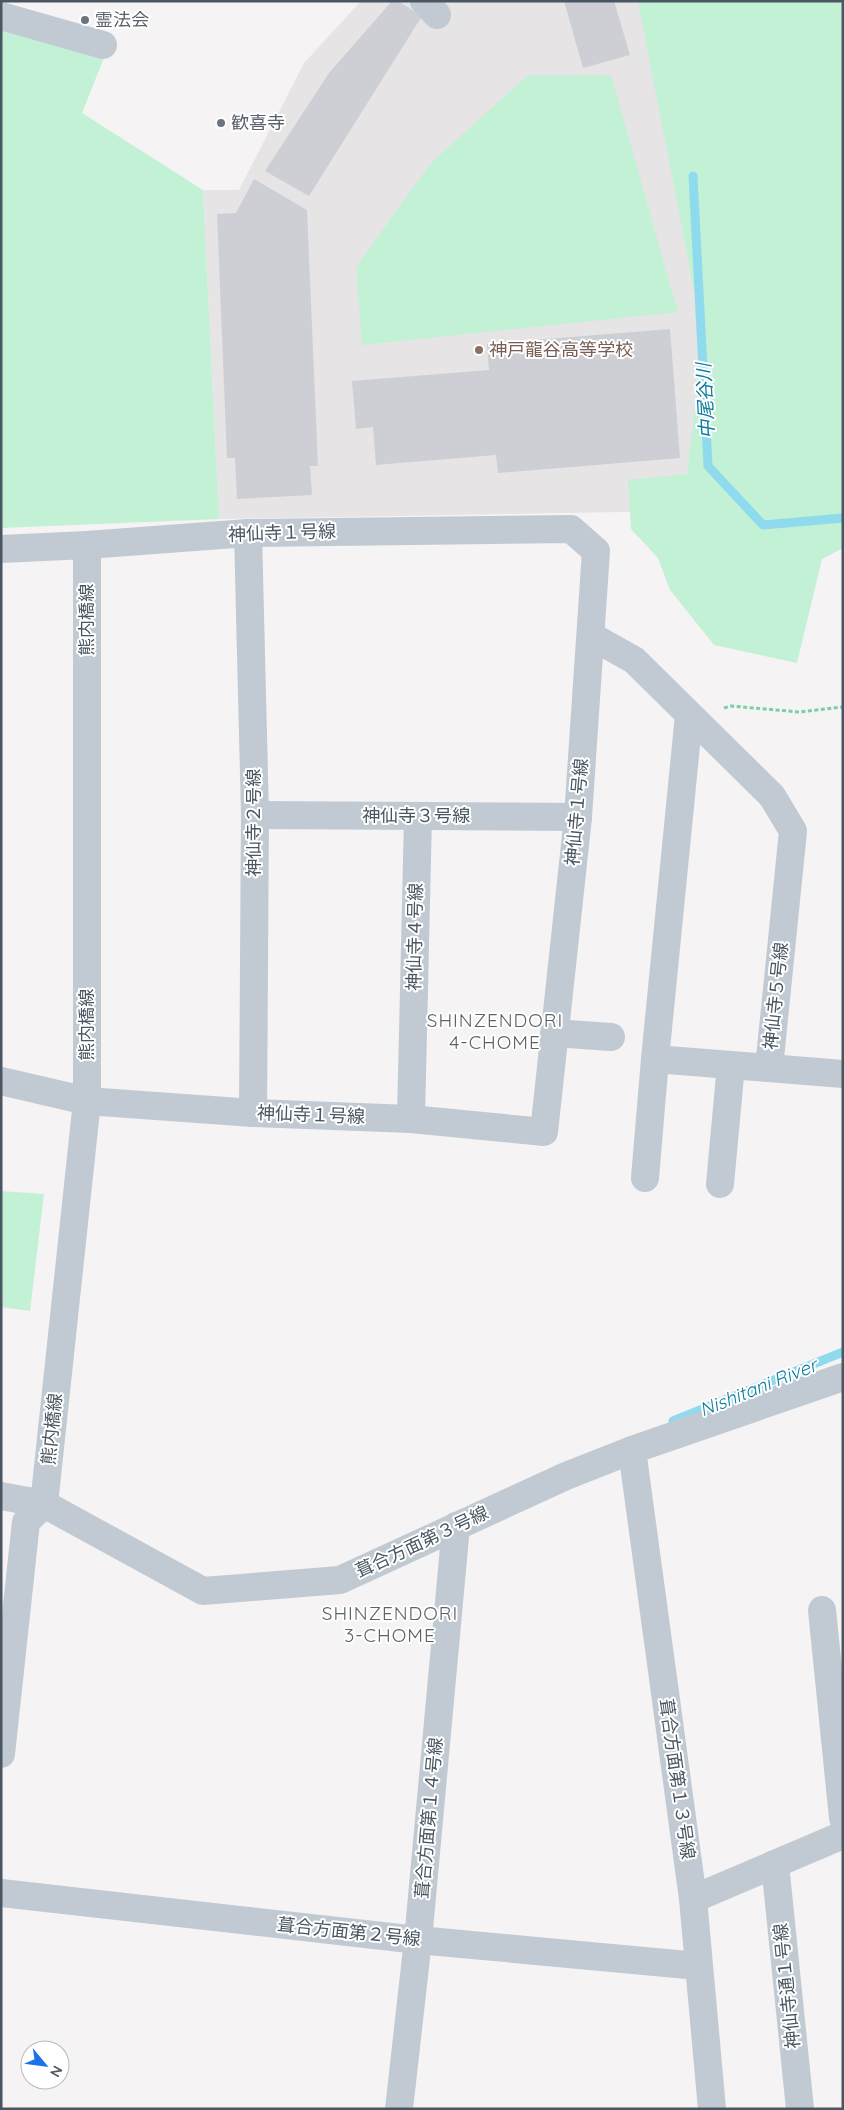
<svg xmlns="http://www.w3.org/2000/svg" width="844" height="2110" viewBox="0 0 844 2110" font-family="Quicksand,'Noto Sans JP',sans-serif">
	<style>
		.education { fill: #e6e4e5 }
		.green { fill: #c3f1d5 }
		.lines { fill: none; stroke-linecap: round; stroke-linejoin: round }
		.stream { stroke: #90daee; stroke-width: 9 }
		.building { fill: #cdcfd5 }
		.path { stroke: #7ad0a6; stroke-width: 3; stroke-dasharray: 4 2.5; stroke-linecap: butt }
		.minor { stroke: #c1cad2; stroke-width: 28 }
		.worship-dot { fill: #6b7280; stroke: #fff; stroke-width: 2 }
		.education-dot { fill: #8d6e63; stroke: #fff; stroke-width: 2 }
		.labels { text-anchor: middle; stroke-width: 4; stroke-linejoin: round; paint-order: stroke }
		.worship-label { font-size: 18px; fill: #5b616d; stroke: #fff; text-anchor: start }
		.education-label { font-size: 18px; fill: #785e54; stroke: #fff; text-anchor: start }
		.street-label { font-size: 18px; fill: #4a5661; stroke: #fff }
		.water-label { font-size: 19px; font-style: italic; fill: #0c7c9b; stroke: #fff }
		.neighbourhood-label { font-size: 19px; letter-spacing: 1px; fill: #5f6368; stroke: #fff }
	</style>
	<rect width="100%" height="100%" fill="#f5f3f3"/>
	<polygon class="education" points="361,1 652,1 789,509 219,519 203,190 239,190 304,63"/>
	<g class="green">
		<polygon points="638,1 843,1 843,548 822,559 797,663 714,645 670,590 658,558 631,529 628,480 687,474 703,337"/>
		<polygon points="1,26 105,55 82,113 203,190 219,519 1,528"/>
		<polygon points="528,75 611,75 678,312 362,345 356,267 431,163"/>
		<polygon points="1,1191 44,1194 30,1311 1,1307"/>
	</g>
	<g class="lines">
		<g class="stream">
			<polyline points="693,176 708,466 763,525 843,518"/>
			<polyline points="673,1421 843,1352"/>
		</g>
	</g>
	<g class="building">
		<polygon points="392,1 398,1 422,16 309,196 265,171 329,73"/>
		<polygon points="564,1 614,1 630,55 583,68"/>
		<polygon points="254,179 307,210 318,466 310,466 312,495 237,499 235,458 227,458 217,214 236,213"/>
		<polygon points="670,329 680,458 498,473 496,455 376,465 373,427 356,429 352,381 489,370 487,344"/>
	</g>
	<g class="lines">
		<polyline class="path" points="724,708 731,706 799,712 843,707"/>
		<g class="minor">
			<polyline points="424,1 437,15"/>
			<polyline points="1,16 103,45"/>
			<polyline points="248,533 255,815 253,1113"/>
			<polyline points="1,549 87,545 248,533 571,529 596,551 578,817 544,1132 411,1119 253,1113 87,1101 1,1081"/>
			<polyline points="591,636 634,660 772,796 793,831 769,1068 655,1059 689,715"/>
			<polyline points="255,815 578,817"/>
			<polyline points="554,1033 611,1037"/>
			<polyline points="769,1068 843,1074"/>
			<polyline points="411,1119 418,816"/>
			<polyline points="645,1178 655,1059"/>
			<polyline points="720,1184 731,1065"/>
			<polyline points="632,1450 693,1899 712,2109"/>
			<polyline points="1,1496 44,1504 203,1591 340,1580 566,1476 632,1450 843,1377"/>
			<polyline points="822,1610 843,1818"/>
			<polyline points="1,1754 26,1522 44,1504 87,1101 87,545"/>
			<polyline points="775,1864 800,2109"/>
			<polyline points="1,1893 418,1940 698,1966"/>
			<polyline points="693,1899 843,1835"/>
			<polyline points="399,2109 418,1940 456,1526"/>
		</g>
	</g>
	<g class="worship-dot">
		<circle cx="85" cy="20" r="5"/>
		<circle cx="221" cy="123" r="5"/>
	</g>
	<circle class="education-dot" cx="479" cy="350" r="5"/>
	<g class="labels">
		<g class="worship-label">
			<text x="95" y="26">霊法会</text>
			<text x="231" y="129">歓喜寺</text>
		</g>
		<g class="education-label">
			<text x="489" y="356">神戸龍谷高等学校</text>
		</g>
		<g class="street-label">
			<text transform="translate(282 533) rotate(-2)" y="6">神仙寺１号線</text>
			<text transform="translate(87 620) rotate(-90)" y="6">熊内橋線</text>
			<text transform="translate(577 812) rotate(-85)" y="6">神仙寺１号線</text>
			<text x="416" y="822">神仙寺３号線</text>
			<text transform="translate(254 823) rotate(-90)" y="6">神仙寺２号線</text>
			<text transform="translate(415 937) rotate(-89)" y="6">神仙寺４号線</text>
			<text transform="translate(776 996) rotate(-84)" y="6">神仙寺５号線</text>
			<text transform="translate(87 1025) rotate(-90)" y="6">熊内橋線</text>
			<text transform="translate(311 1115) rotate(2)" y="6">神仙寺１号線</text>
			<text transform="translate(52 1429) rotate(-84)" y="6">熊内橋線</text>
			<text transform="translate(422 1542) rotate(-25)" y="6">葺合方面第３号線</text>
			<text transform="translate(677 1779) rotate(82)" y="6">葺合方面第１３号線</text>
			<text transform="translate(429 1818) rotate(-85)" y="6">葺合方面第１４号線</text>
			<text transform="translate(349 1932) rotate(6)" y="6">葺合方面第２号線</text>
			<text transform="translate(787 1986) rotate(-96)" y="6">神仙寺通１号線</text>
		</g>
		<g class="water-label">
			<text transform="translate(705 401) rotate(-93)" y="7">中尾谷川</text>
			<text transform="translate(758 1387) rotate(-22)" y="7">Nishitani River</text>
		</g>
		<g class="neighbourhood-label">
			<text x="495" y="1027">SHINZENDORI<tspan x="495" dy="22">4-CHOME</tspan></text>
			<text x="390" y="1620">SHINZENDORI<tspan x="390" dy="22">3-CHOME</tspan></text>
		</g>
	</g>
	<rect width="844" height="2110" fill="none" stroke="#4a5661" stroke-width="5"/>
	<g transform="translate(45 2065) rotate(119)"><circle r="24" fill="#ffffff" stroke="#b7bbc0"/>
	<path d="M0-4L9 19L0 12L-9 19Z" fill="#1a73e8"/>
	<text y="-8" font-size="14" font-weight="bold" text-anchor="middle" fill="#4a5661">N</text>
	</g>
</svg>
